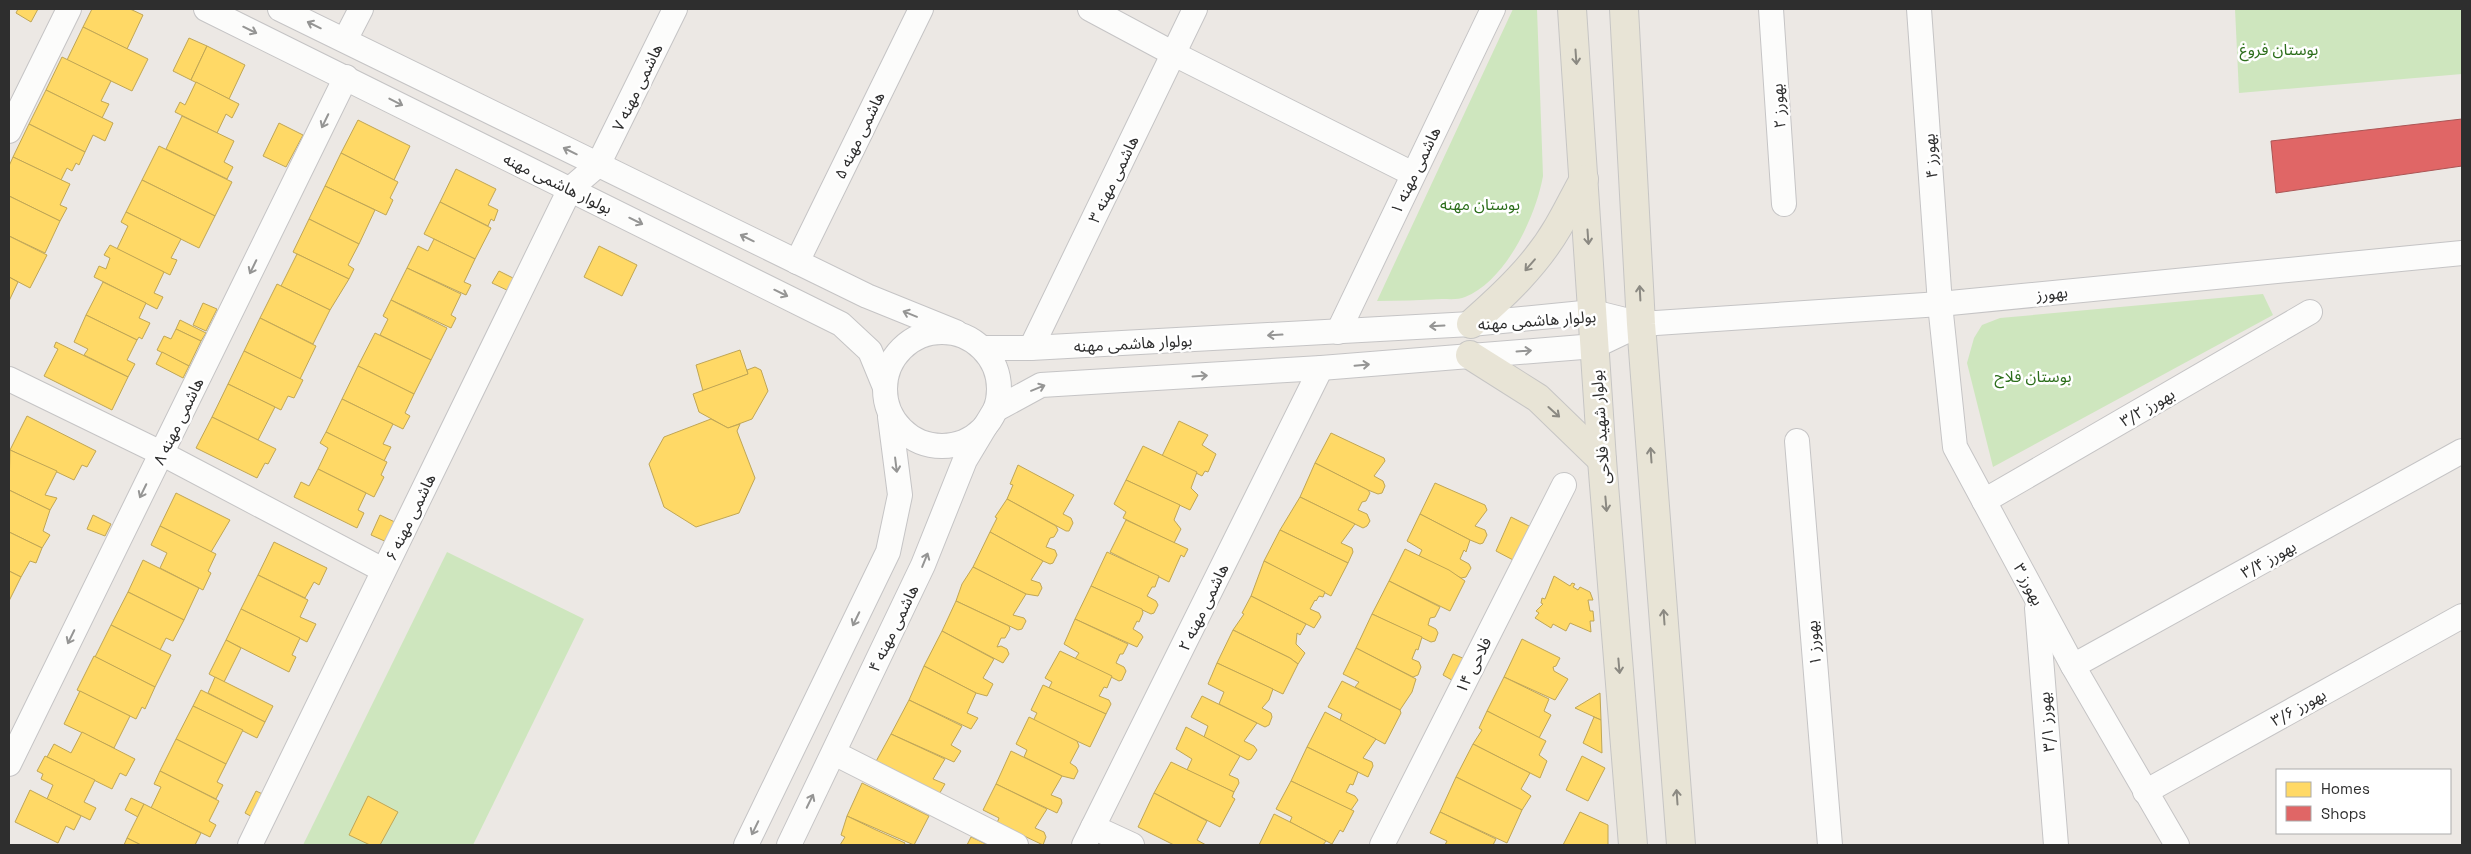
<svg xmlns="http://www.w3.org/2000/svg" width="2471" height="854" viewBox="0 0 2471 854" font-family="'Space Grotesk','Noto Sans Arabic',sans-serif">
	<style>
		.green { fill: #cee6be }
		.homes { fill: #ffd966; stroke: #c0a655 }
		.shops { fill: #e06666; stroke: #ab5555 }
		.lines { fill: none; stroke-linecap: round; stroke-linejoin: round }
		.minor-casing { stroke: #c5c4c5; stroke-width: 26 }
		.major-casing { stroke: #c6c5c4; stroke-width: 30 }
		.minor { stroke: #fcfcfb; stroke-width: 24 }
		.major { stroke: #e8e4d6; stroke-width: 28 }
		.oneway { stroke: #959594 }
		.oneway2 { stroke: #8b8982 }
		.labels { text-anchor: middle; stroke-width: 5; stroke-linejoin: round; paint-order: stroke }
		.park-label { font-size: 16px; fill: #2c6e1b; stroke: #fff }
		.street-label { font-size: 16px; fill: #2e2e2e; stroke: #fff }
	</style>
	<rect width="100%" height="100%" fill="#ece8e4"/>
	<g class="green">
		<path d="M1513 9H1537L1543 176C1536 216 1506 281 1465 297 1459 300 1449 299 1442 299 1420 300 1399 301 1377 301Z"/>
		<polygon points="2235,9 2462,9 2462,74 2239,93"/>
		<polygon points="2263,294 2273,315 1993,467 1967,363 1974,338 1982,325 2000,318"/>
		<polygon points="447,552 584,619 473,845 303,845"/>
	</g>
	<g class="homes">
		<polygon points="18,9 38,9 31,22 16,13"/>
		<polygon points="92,9 130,9 143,15 127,49 83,27"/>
		<polygon points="83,27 148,59 132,91 67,60"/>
		<polygon points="189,38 207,46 191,80 173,71"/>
		<polygon points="207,46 245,65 229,99 191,80"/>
		<polygon points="62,57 111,81 101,101 109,104 102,118 46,90"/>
		<polygon points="196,82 239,104 232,118 226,114 217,133 175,112 180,102 185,105"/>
		<polygon points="46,90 113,123 105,141 93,135 85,152 29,124"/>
		<polygon points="182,116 234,141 224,162 233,167 227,179 166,149"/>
		<polygon points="358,120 410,146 394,180 341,153"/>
		<polygon points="279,123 303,135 286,167 263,156"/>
		<polygon points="29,124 85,152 79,165 76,163 72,171 67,168 61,180 13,157"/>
		<polygon points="159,146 232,182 215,216 142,180"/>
		<polygon points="341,153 398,182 390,198 393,200 386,215 325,186"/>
		<polygon points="13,157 70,184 60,205 67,208 60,221 9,196 9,166"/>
		<polygon points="456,169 496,189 488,205 498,210 494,221 491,219 488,226 440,202"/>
		<polygon points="142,180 215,216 199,248 126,212"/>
		<polygon points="325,186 375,210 359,244 309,219"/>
		<polygon points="9,196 60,221 45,253 9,236"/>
		<polygon points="440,202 491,228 475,259 424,234"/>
		<polygon points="126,212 181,239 171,258 177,260 170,275 117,249 128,226 121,222"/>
		<polygon points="309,219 359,244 348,265 354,269 349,279 293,252"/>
		<polygon points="9,236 47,255 30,288 9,277"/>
		<polygon points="434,239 475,259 464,282 471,285 466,295 407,268 418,246 428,251"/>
		<polygon points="110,245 164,272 154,293 163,297 157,309 94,277 99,266 106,269 110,258 104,255"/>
		<polygon points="599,246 637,265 622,296 584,277"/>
		<polygon points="297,254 349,279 330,310 281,286"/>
		<polygon points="407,268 461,294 451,315 456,318 451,328 391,300"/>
		<polygon points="499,271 519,281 513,293 492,283"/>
		<polygon points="9,277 18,282 9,301"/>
		<polygon points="103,282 146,303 139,318 150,323 142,339 139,337 137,340 86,315"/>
		<polygon points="277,284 330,310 313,344 260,318"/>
		<polygon points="391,300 447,328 431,360 380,335 388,319 383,316"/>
		<polygon points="203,303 217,309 206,331 193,325"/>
		<polygon points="86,315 137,340 127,360 135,364 128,377 84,355 88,349 74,342"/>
		<polygon points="260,318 316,346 300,379 244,351"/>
		<polygon points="180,320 206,333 201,341 176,329"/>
		<polygon points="176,329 201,341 189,366 157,350 164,336 171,339"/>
		<polygon points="375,333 431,360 414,394 358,366"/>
		<polygon points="56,342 128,377 112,410 44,376 58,349 54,347"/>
		<polygon points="740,350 748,374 703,391 696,365"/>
		<polygon points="244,351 303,380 294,398 288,396 281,410 228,384"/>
		<polygon points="162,352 189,366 183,378 156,364"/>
		<polygon points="358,366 414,394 405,413 410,416 403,429 342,399"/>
		<polygon points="755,367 761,370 768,391 752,419 728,428 699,412 693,394 748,374 747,370"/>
		<polygon points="228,384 275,407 258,440 212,417"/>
		<polygon points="342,399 393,424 383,444 391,447 384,461 326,432"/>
		<polygon points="27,416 96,451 87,467 82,465 74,480 10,450"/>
		<polygon points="212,417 276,449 268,464 265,463 257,478 196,448"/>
		<polygon points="711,419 728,428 740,424 737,431 755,478 739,513 696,527 664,507 649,464 664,437"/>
		<polygon points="1179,421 1208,435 1202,445 1216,454 1208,472 1205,471 1202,476 1162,456"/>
		<polygon points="326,432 387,462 381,475 384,477 374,497 318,469 328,448 320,443"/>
		<polygon points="1331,433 1384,458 1385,461 1374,476 1383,481 1385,486 1382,493 1378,494 1368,490 1315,463"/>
		<polygon points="1143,446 1197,472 1191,488 1198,495 1190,510 1126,480"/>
		<polygon points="10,450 57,471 45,495 57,498 50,510 9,490"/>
		<polygon points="1315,463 1368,490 1370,493 1366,501 1362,502 1358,510 1367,514 1370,521 1367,526 1363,528 1300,497"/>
		<polygon points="1018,465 1074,495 1063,514 1071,518 1073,523 1069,531 1066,531 1007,499 1013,485 1010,484"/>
		<polygon points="318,469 366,493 358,510 364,513 357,528 294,497 301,482 309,486"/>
		<polygon points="1126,480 1180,505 1174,520 1181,529 1174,543 1123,518 1126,512 1114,504"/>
		<polygon points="1435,483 1485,505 1487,510 1475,526 1485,530 1487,535 1483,543 1480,544 1470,540 1420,514"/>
		<polygon points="9,490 50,510 43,531 50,535 42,548 9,532"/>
		<polygon points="176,493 230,520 211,552 160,526"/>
		<polygon points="1300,497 1355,524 1341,543 1352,548 1353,552 1348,563 1280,530"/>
		<polygon points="1007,499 1056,526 1058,530 1054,537 1050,538 1046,547 1055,550 1057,555 1053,563 1050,564 1043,561 990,532 997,518 995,517"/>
		<polygon points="1420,514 1470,540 1466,552 1464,550 1460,559 1469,564 1471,568 1466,577 1461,578 1419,556 1422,550 1407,541"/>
		<polygon points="93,515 111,524 105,536 87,529"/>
		<polygon points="380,515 399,524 389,543 371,535"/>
		<polygon points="1511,517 1531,527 1515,561 1496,551"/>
		<polygon points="1126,520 1188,549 1184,557 1181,555 1169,582 1110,552"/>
		<polygon points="160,526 216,554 208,571 211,573 203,590 160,568 167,553 151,545"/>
		<polygon points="1280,530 1348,563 1331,596 1264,561"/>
		<polygon points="9,532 42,548 36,563 30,561 21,577 9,571"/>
		<polygon points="990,532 1043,561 1031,580 1040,583 1042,588 1038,596 1026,594 973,567"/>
		<polygon points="274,542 327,568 319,585 314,582 305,598 258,575"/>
		<polygon points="1405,549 1449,570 1465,581 1450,611 1389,581"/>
		<polygon points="1107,552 1159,576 1155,587 1152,587 1147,596 1156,601 1158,605 1154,613 1151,614 1091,586"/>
		<polygon points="143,560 199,588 184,620 128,592"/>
		<polygon points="1264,561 1325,592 1323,597 1319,596 1316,601 1315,600 1310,609 1319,613 1321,617 1314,628 1251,596"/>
		<polygon points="973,567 1026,594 1013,615 1024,618 1026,621 1022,629 1018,630 956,601 962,584"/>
		<polygon points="9,571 21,577 9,601"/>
		<polygon points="258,575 308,600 300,617 316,624 307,642 241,609"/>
		<polygon points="1554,576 1570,586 1572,583 1575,584 1573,587 1578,590 1580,587 1590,592 1593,600 1588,600 1590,611 1593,611 1594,621 1590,621 1591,632 1570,623 1566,631 1553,624 1551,628 1535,618 1539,613 1536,611 1543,604 1541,603 1542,598 1545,599"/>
		<polygon points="1389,581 1440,607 1435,617 1430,618 1428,625 1436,629 1438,633 1435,641 1431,642 1372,614"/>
		<polygon points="1091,586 1142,609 1143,613 1139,622 1137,621 1133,629 1141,634 1143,637 1137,647 1075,619"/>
		<polygon points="128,592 184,620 173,641 166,638 160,650 111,625"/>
		<polygon points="1251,596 1306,624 1300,635 1297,633 1296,644 1305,653 1298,664 1290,658 1233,630 1244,614 1242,613"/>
		<polygon points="956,601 1009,626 1010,629 1005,638 1001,638 997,647 1001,646 1007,649 1009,654 1003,663 942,631"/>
		<polygon points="241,609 300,638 292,655 296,657 289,672 226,640"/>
		<polygon points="1372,614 1422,637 1418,650 1416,649 1412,659 1419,662 1421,667 1418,675 1413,677 1356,648"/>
		<polygon points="1075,619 1128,644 1123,654 1120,654 1116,663 1124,667 1126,671 1122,680 1119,681 1075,659 1079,653 1064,644"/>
		<polygon points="111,625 171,655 155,687 95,657"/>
		<polygon points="1233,630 1290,658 1298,664 1283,694 1217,663"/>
		<polygon points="942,631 994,659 983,678 993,684 987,696 976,693 924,666"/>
		<polygon points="1522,639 1560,658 1556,666 1553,667 1554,671 1568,679 1555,700 1504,677"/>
		<polygon points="226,640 241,648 224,682 209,674"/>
		<polygon points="1356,648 1416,679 1412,692 1400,710 1355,687 1359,682 1343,674"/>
		<polygon points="1060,651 1112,676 1107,688 1104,687 1099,696 1109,700 1111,704 1106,714 1049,688 1052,682 1045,678"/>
		<polygon points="1453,654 1465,659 1457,683 1443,675"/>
		<polygon points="94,656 155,687 145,709 142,707 136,719 77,690"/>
		<polygon points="1217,663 1273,689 1269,700 1262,708 1271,713 1272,717 1269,725 1265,727 1219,704 1224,692 1208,684"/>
		<polygon points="924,666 976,693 967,713 978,718 971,729 909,700"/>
		<polygon points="215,677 273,706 265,722 208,693"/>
		<polygon points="1504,677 1549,699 1544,711 1551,715 1539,738 1487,711"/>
		<polygon points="1342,681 1400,710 1401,713 1385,744 1340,720 1342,714 1328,707"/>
		<polygon points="1043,685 1106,714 1090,747 1033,721 1037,713 1031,710"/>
		<polygon points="201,690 265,722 257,738 193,706"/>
		<polygon points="80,691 130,716 114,748 64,724"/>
		<polygon points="1600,693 1601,720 1575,708"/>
		<polygon points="1202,696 1257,723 1244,741 1254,746 1257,750 1251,759 1248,760 1204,737 1208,726 1191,717"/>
		<polygon points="909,700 962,726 951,745 961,751 954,762 891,734"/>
		<polygon points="193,706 243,730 226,764 176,739"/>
		<polygon points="1487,711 1546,741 1539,755 1547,761 1540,778 1473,744 1482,730 1479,728"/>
		<polygon points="1325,712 1376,739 1363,758 1372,762 1373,766 1368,777 1307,747"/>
		<polygon points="1029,717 1077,741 1079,746 1070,763 1076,767 1078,771 1074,779 1062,776 1024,757 1027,750 1016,744"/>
		<polygon points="1594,717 1601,720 1602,753 1583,743"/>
		<polygon points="1186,727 1240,756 1229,775 1238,779 1239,783 1234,792 1187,770 1192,759 1176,749"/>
		<polygon points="82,732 135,759 126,776 120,773 112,789 47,757 54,744 71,753"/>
		<polygon points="891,734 945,759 933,779 945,784 938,796 874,765"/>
		<polygon points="176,739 226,764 217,782 223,785 216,799 160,771"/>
		<polygon points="1473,744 1530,773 1521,789 1531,796 1522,810 1456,777"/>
		<polygon points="1307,747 1358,772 1353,785 1350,784 1346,792 1355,796 1358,800 1351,810 1291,781"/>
		<polygon points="1011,751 1062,776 1051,795 1061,799 1062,803 1057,813 996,784"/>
		<polygon points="45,756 95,780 84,802 96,808 90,820 47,799 53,785 41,779 43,774 37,771"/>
		<polygon points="1582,756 1605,768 1588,801 1566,790"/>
		<polygon points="1171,762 1234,792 1232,797 1235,799 1220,827 1154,793"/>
		<polygon points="160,771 219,801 209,821 216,825 210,837 151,808 161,787 154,784"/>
		<polygon points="1456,777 1522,810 1507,843 1440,812"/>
		<polygon points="1291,781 1354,811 1343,832 1340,830 1332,844 1290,822 1292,817 1276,809"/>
		<polygon points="862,783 929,816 914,845 847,816"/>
		<polygon points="996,784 1047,809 1035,828 1044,832 1046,837 1043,845 997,823 999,818 983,810"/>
		<polygon points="30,790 81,816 74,830 66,826 58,843 15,822"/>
		<polygon points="256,791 267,796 256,819 245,813"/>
		<polygon points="1154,793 1207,821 1197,840 1206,845 1174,845 1138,827"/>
		<polygon points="368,796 398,812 380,845 370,845 349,835"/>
		<polygon points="131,798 144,804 138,817 125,810"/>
		<polygon points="144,804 201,833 195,845 141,845 127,838"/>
		<polygon points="1440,812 1496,839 1493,845 1445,845 1447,841 1430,833"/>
		<polygon points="1580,812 1608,825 1608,845 1563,845"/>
		<polygon points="1274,814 1290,822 1326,841 1323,845 1259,845"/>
		<polygon points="847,816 876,830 905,843 904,845 840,845 845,837 841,835"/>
		<polygon points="971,837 988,845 967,845"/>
		<polygon points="127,838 141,845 124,845"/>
	</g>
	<polygon class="shops" points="2462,119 2462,166 2276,193 2271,141"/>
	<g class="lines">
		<g class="minor-casing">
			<g id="minor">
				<polyline points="206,9 841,324 870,351 884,385"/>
				<polyline points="280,9 867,296 956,332"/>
				<polyline points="1090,9 1174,54 1413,174"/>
				<polyline points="1771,9 1784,204"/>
				<polyline points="1919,9 1940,304 1955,447 2073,666 2177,845"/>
				<polyline points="345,40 361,9"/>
				<polyline points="9,131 69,9"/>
				<polyline points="797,262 921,9"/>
				<polyline points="1338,332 1493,9"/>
				<circle cx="942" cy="389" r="57"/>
				<polyline points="983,348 1031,348 1471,324 1593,312 1641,324 1790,314 1940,304 2462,253"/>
				<polyline points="1031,348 1195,9"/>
				<polyline points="9,379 161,453 383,570"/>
				<polyline points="1797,441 1830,845"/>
				<polyline points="1984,501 2310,312"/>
				<polyline points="2037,608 2056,845"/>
				<polyline points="2073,666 2462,451"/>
				<polyline points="834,753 1016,845"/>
				<polyline points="9,764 346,77"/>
				<polyline points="2145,792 2462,616"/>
				<polyline points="1093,827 1132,845"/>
				<polyline points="250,845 570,189 598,165 675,9"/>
				<polyline points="746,845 888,552 900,495 890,417"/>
				<polyline points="789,845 923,565 965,460 995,410 1041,385 1321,368 1595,346 1641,324"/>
				<polyline points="1084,845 1321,368"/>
				<polyline points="1382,845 1564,485"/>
			</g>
		</g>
		<g class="major-casing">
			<g id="major">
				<polyline points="1572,9 1602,460 1633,845"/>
				<polyline points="1624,9 1641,324 1681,845"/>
				<path d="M1471 324C1504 295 1536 265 1558 227 1567 212 1575 195 1584 179"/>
				<polyline points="1470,355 1538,398 1602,460"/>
			</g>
		</g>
		<use href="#minor" class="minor"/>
		<use href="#major" class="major"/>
	</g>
	<defs><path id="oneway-shaft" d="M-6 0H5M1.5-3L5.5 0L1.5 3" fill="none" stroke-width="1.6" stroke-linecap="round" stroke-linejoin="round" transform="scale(1.25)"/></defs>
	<g class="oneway">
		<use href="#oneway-shaft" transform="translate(314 25) rotate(-154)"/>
		<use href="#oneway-shaft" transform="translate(250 30) rotate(26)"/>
		<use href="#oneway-shaft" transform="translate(396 102) rotate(27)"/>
		<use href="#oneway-shaft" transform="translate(325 121) rotate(116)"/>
		<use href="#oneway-shaft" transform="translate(570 151) rotate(-154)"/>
		<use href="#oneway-shaft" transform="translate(636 221) rotate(26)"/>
		<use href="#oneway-shaft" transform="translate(747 238) rotate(-154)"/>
		<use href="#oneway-shaft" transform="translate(253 267) rotate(116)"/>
		<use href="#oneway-shaft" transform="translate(781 293) rotate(26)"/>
		<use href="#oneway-shaft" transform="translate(910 314) rotate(-158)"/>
		<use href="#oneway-shaft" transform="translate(1437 326) rotate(177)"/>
		<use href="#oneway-shaft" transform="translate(1275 335) rotate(177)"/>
		<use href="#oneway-shaft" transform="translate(1524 351) rotate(-4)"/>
		<use href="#oneway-shaft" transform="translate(1362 365) rotate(-5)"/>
		<use href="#oneway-shaft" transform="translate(1200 376) rotate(-4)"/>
		<use href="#oneway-shaft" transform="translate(1038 388) rotate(-22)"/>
		<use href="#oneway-shaft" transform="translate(896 465) rotate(83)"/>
		<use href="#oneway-shaft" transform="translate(143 491) rotate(116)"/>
		<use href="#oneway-shaft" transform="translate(925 560) rotate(-68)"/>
		<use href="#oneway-shaft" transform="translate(856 619) rotate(116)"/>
		<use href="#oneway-shaft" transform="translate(71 637) rotate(116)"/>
		<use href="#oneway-shaft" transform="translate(810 801) rotate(-64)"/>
		<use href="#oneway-shaft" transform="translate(755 828) rotate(116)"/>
	</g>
	<g class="oneway2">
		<use href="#oneway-shaft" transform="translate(1576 57) rotate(86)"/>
		<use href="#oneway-shaft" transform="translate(1588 237) rotate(86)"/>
		<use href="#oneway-shaft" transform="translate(1530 265) rotate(131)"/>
		<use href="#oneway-shaft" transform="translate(1640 293) rotate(-93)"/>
		<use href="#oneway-shaft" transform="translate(1554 412) rotate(42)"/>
		<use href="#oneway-shaft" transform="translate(1651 455) rotate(-94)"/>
		<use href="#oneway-shaft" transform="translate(1606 504) rotate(85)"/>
		<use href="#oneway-shaft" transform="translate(1664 617) rotate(-94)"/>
		<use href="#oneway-shaft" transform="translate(1619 666) rotate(85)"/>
		<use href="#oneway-shaft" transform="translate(1677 797) rotate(-94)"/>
	</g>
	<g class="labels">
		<g class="park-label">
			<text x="2279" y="55">بوستان فروغ</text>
			<text x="1480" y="210">بوستان مهنه</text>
			<text x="2033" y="382">بوستان فلاح</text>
		</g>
		<g class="street-label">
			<text transform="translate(637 87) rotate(-64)" y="6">هاشمی مهنه ۷</text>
			<text transform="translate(1778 106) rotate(-94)" y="6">بهورز ۲</text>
			<text transform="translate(859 135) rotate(-64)" y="6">هاشمی مهنه ۵</text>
			<text transform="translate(1930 156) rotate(-94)" y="6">بهورز ۴</text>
			<text transform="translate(1415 170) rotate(-64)" y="6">هاشمی مهنه ۱</text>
			<text transform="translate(1113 179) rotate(-64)" y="6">هاشمی مهنه ۳</text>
			<text transform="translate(558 183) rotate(26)" y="6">بولوار هاشمی مهنه</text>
			<text transform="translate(2052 293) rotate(-6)" y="6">بهورز</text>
			<text transform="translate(1537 320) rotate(-4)" y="6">بولوار هاشمی مهنه</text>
			<text transform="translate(1133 343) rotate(-3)" y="6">بولوار هاشمی مهنه</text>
			<text transform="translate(2147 407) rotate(-30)" y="6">بهورز ۳/۲</text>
			<text transform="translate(178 421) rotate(-64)" y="6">هاشمی مهنه ۸</text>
			<text transform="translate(1600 427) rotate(-94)" y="6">بولوار شهید فلاحی</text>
			<text transform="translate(410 517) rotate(-64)" y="6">هاشمی مهنه ۶</text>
			<text transform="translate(2268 559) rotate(-29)" y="6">بهورز ۳/۴</text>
			<text transform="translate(2029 584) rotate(62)" y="6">بهورز ۳</text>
			<text transform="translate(1203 607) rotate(-64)" y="6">هاشمی مهنه ۲</text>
			<text transform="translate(893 628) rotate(-64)" y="6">هاشمی مهنه ۴</text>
			<text transform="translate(1813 643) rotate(-95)" y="6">بهورز ۱</text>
			<text transform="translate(1473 665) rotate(-63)" y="6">فلاحی ۱۴</text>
			<text transform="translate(2298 707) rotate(-29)" y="6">بهورز ۳/۶</text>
			<text transform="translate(2046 722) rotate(-95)" y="6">بهورز ۳/۱</text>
		</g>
	</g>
	<rect width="2471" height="854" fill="none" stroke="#2e2e2e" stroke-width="20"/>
	<rect x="2276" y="769" width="175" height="65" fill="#ffffff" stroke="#ababab"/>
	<rect x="2286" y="782" width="25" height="15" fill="#ffd966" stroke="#ababab"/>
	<text x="2321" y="794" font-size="15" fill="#2e2e2e">Homes</text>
	<rect x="2286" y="806" width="25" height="15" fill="#e06666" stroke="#ababab"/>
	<text x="2321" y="819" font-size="15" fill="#2e2e2e">Shops</text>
</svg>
